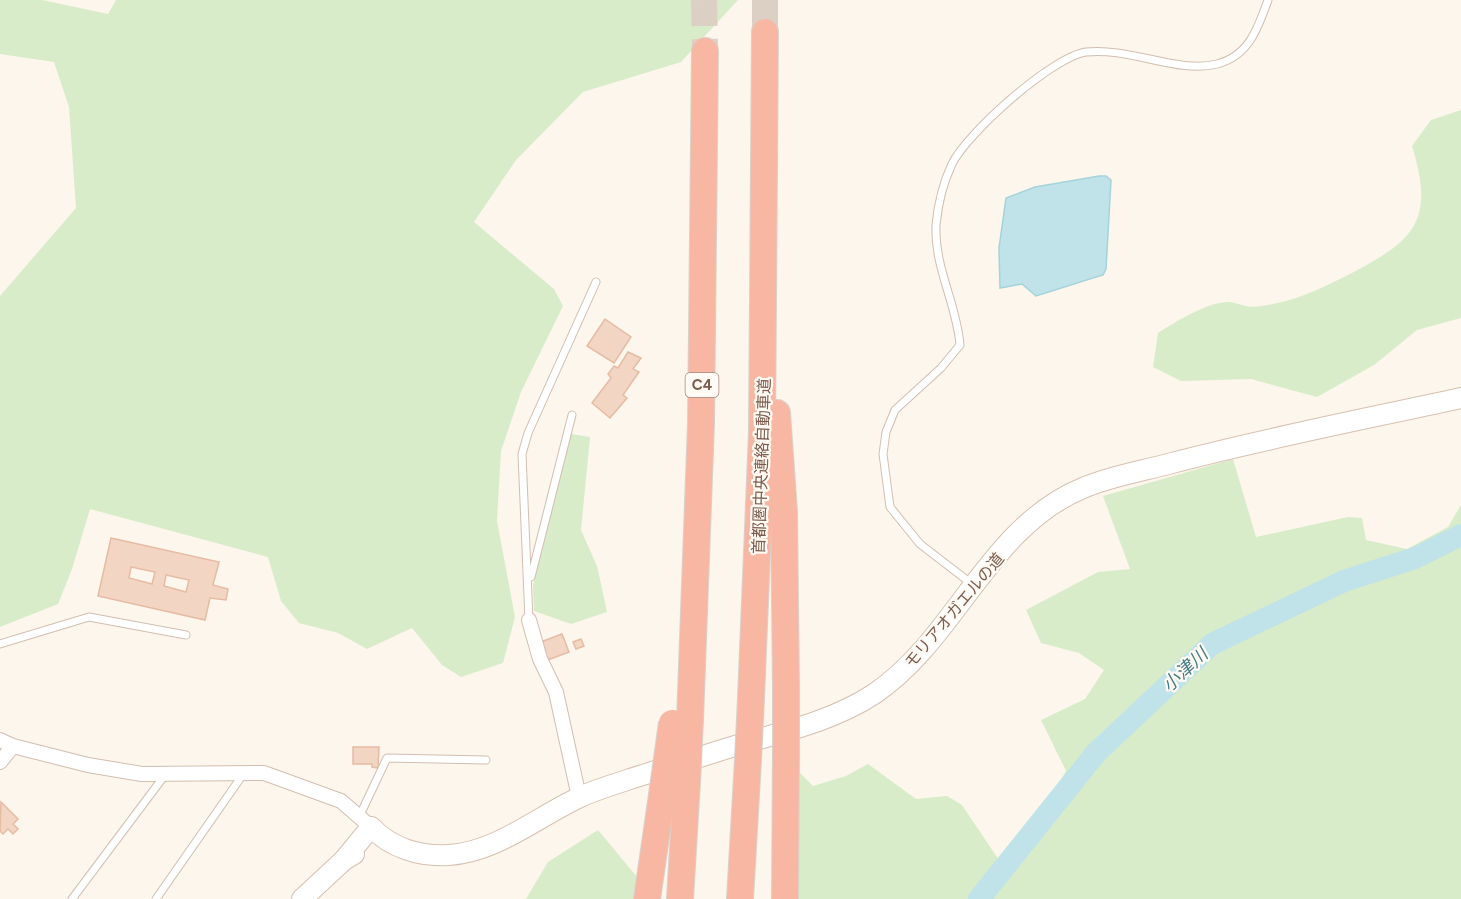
<svg xmlns="http://www.w3.org/2000/svg" width="1461" height="899" viewBox="0 0 1461 899" font-family="Figtree,'Noto Sans JP',sans-serif">
	<style>
		.green { fill: #d8ecc9 }
		.water { fill: #bfe3e8; stroke: #a5d3da; stroke-width: 1.5 }
		.lines { fill: none; stroke-linecap: round; stroke-linejoin: round }
		.river { stroke: #bfe3e8; stroke-width: 22 }
		.building { fill: #f3d5c3; stroke: #e6bba3; stroke-width: 1.5; fill-rule: evenodd }
		.highway-tunnel { stroke: #dcd0c4; stroke-width: 26; stroke-dasharray: 26 13; stroke-linecap: butt }
		.lane-casing { stroke: #d1beb0; stroke-width: 9 }
		.street-casing { stroke: #d1beb0; stroke-width: 16 }
		.secondary-casing { stroke: #d6c0b0; stroke-width: 22 }
		.highway-casing { stroke: #dad1cd; stroke-width: 28 }
		.lane { stroke: #fff; stroke-width: 7 }
		.street { stroke: #fff; stroke-width: 14 }
		.secondary { stroke: #fff; stroke-width: 20 }
		.highway { stroke: #f7b7a3; stroke-width: 26 }
		.highway-bridge-casing { stroke: #dad1cd; stroke-width: 28; stroke-linecap: butt }
		.highway-bridge { stroke: #f7b7a3; stroke-width: 26 }
		.labels { text-anchor: middle; stroke-width: 4.5; stroke-linejoin: round; paint-order: stroke }
		.shield { fill: #fffaf3; stroke: #a28b7f; stroke-width: 1.5 }
		.shield-label { font-size: 15px; font-weight: bold; fill: #7a5c4d }
		.street-label { font-size: 16px; fill: #7a5c4d; stroke: #fffaf3 }
		.water-label { font-size: 18px; font-style: italic; fill: #437c86; stroke: #fffaf3 }
	</style>
	<rect width="100%" height="100%" fill="#fdf6ec"/>
	<g class="green">
		<polygon points="0,0 42,0 108,14 116,0 738,0 681,62 583,92 516,160 474,222 554,289 563,306 521,392 501,451 497,521 515,617 503,663 461,677 442,665 412,628 367,649 338,633 299,623 281,601 268,557 90,509 72,569 58,604 0,627 0,296 76,208 69,107 54,62 0,54"/>
		<path d="M1461 110V318L1417 330 1374 365 1317 397 1251 379 1181 381 1153 367 1158 333C1175 322 1209 301 1229 302 1234 302 1241 305 1246 306 1254 308 1265 305 1273 304 1300 299 1326 286 1350 274 1415 240 1435 221 1412 146L1431 120Z"/>
		<polygon points="571,434 590,437 581,530 597,566 607,612 571,624 534,611 533,585"/>
		<polygon points="1233,459 1256,537 1348,517 1362,518 1366,540 1407,549 1448,527 1461,505 1461,899 798,899 795,768 813,786 846,776 868,764 916,799 947,796 962,805 1007,872 1066,771 1041,720 1085,699 1104,670 1079,653 1041,643 1026,610 1098,572 1130,569 1103,496"/>
		<polygon points="598,830 637,877 633,899 526,899 548,862"/>
	</g>
	<polygon class="water" points="1099,176 1106,176 1111,180 1106,269 1103,275 1036,296 1022,284 1000,288 999,248 1006,198 1035,187"/>
	<g class="lines">
		<polyline class="river" points="979,899 1096,753 1212,644 1344,581 1415,558 1461,535"/>
	</g>
	<g class="building">
		<polygon points="605,319 631,337 614,363 587,346"/>
		<polygon points="628,352 641,358 633,369 639,372 623,395 627,398 610,418 592,403 611,378 608,374 614,366 618,368"/>
		<path d="M111 538 219 562 213 585 228 589 226 600 210 598 205 620 98 596ZM131 567 155 572 152 584 129 578ZM166 575 189 580 186 592 164 586Z"/>
		<polygon points="562,634 569,652 545,661 538,643"/>
		<polygon points="581,639 584,646 576,649 573,642"/>
		<polygon points="353,747 379,747 378,768 372,767 372,764 353,764"/>
		<polygon points="1,802 18,819 13,824 18,829 13,834 8,829 3,834 0,831"/>
	</g>
	<g class="lines">
		<g class="highway-tunnel">
			<polyline points="704,0 705,51"/>
			<polyline points="765,0 765,32"/>
		</g>
		<g class="lane-casing">
			<g id="lane">
				<polyline points="531,577 572,415"/>
				<path d="M972 584 920 544 890 507 883 454 886 432 895 410 941 368 960 345C957 305 934 267 936 225 938 204 943 183 952 164 967 133 1052 57 1086 52 1129 47 1179 74 1217 64 1249 56 1258 28 1268 0"/>
				<polyline points="529,620 522,454 528,433 596,282"/>
				<polyline points="0,644 89,617 186,635"/>
				<polyline points="360,815 387,758 486,760"/>
				<polyline points="72,899 165,775"/>
				<polyline points="156,899 244,773"/>
			</g>
		</g>
		<g class="street-casing">
			<g id="street">
				<polyline points="529,620 540,659 556,692 579,797"/>
				<polyline points="0,740 13,746 88,765 142,774 264,773 341,801 371,827"/>
				<polyline points="0,762 13,746"/>
			</g>
		</g>
		<g class="secondary-casing">
			<g id="secondary">
				<path d="M344 860 371 827C391 848 420 857 449 855 496 852 536 818 578 798 594 790 613 785 630 779 669 767 708 754 748 742 791 730 836 719 874 694 956 639 988 527 1083 488 1111 476 1143 471 1172 463 1267 438 1365 419 1461 398"/>
				<polyline points="302,899 344,860 354,854"/>
			</g>
		</g>
		<g class="highway-casing">
			<g id="highway">
				<polyline points="777,413 784,512 786,688"/>
				<polyline points="751,698 762,432 765,32"/>
				<polyline points="690,720 701,423 705,51"/>
				<polyline points="647,899 663,788"/>
				<polyline points="680,899 687,782"/>
				<polyline points="740,899 748,760"/>
				<polyline points="785,899 786,752"/>
			</g>
		</g>
		<use href="#lane" class="lane"/>
		<use href="#street" class="street"/>
		<use href="#secondary" class="secondary"/>
		<use href="#highway" class="highway"/>
		<g class="highway-bridge-casing">
			<g id="highway-bridge">
				<polyline points="786,688 786,752"/>
				<polyline points="748,760 751,698"/>
				<polyline points="687,782 690,720"/>
				<polyline points="663,788 672,723"/>
			</g>
		</g>
		<use href="#highway-bridge" class="highway-bridge"/>
	</g>
	<g class="labels">
		<rect class="shield" x="685.5" y="373" width="33" height="24" rx="4.5"/>
		<g class="shield-label">
			<text x="702" y="390">C4</text>
		</g>
		<g class="street-label">
			<text transform="translate(761 466) rotate(-88)" y="6">首都圏中央連絡自動車道</text>
			<text transform="translate(954 610) rotate(-50)" y="6">モリアオガエルの道</text>
		</g>
		<g class="water-label">
			<text transform="translate(1185 670) rotate(-43)" y="6">小津川</text>
		</g>
	</g>
</svg>
